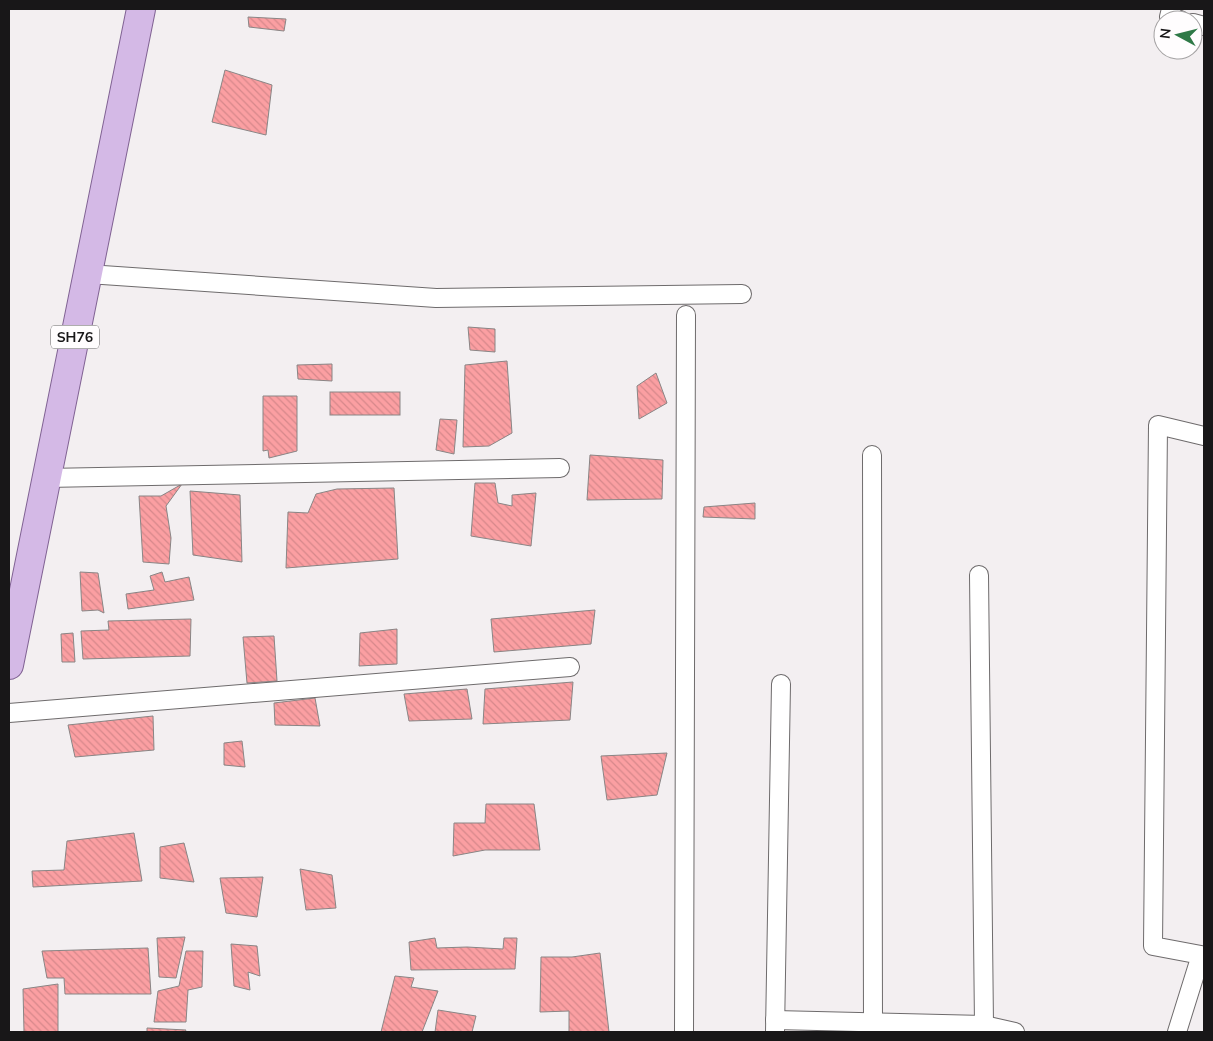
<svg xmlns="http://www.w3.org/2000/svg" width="1213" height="1041" viewBox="0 0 1213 1041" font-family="'Nunito Sans',sans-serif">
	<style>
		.building { fill: url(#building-back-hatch); stroke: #898585 }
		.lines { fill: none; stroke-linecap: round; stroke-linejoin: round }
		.minor-casing { stroke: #6e6b6c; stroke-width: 20 }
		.primary-casing { stroke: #806293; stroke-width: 30 }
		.minor { stroke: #fff; stroke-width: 18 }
		.primary { stroke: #d4b9e6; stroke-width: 28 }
		.labels { text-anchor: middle; stroke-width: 4; stroke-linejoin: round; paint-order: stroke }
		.shield { fill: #fffdfe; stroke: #5d5c5d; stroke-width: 1 }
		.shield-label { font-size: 14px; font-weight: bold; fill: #181718 }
	</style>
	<defs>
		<pattern id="building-back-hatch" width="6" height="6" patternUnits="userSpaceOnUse" patternTransform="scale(1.25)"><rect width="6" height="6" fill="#fb9fa2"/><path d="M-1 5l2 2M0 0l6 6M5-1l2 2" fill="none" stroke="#d6888b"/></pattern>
	</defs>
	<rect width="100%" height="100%" fill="#f3eff1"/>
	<g class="building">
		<polygon points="248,17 286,19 284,31 249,27"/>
		<polygon points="225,70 272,85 266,135 212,122"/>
		<polygon points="468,327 495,329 495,352 470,350"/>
		<polygon points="507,361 512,433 489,446 463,447 465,365"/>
		<polygon points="332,364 332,381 298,379 297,365"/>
		<polygon points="656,373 667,403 639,419 637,386"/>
		<rect x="330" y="392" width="70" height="23"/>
		<polygon points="263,396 297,396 297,451 269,458 268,450 263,451"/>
		<polygon points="440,419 457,420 454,454 436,450"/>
		<polygon points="590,455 663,460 662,499 587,500"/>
		<polygon points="475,483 495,483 498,503 512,506 512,495 536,493 531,546 471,536"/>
		<polygon points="182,484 166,506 171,538 169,564 143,562 139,496 161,496"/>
		<polygon points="394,488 398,559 286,568 288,512 308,513 316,494 337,489"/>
		<polygon points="190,491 240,495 242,562 193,555"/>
		<polygon points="755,503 755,519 703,517 704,507"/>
		<polygon points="80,572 98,573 104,613 98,610 82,611"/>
		<polygon points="162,572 165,582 189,577 194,600 128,609 126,594 154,590 150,576"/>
		<polygon points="595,610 591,644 494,652 491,619"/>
		<polygon points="191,619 190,656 83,659 81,631 109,630 108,621"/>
		<polygon points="397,629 397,664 359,666 360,633"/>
		<polygon points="73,633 75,662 62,662 61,634"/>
		<polygon points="274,636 277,681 247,683 243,637"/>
		<polygon points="573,682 570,720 483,724 485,689"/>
		<polygon points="467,689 472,719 409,721 404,694"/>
		<polygon points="315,698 320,726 275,725 274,703"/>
		<polygon points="153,716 154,750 75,757 68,725"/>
		<polygon points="242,741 245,767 224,765 224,743"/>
		<polygon points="667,753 657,795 607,800 601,756"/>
		<polygon points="486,804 534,804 540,850 485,850 453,856 454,823 485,823"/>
		<polygon points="134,833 142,881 33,887 32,871 64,870 67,841"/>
		<polygon points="184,843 194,882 160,878 160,847"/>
		<polygon points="300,869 332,875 336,908 306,910"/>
		<polygon points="263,877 257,917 226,913 220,878"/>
		<polygon points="185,937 176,978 159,977 157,938"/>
		<polygon points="435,938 437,948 467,947 503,949 504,938 517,938 515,969 411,970 409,942"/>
		<polygon points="231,944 257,946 260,976 248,972 250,990 234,986"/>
		<polygon points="148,948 151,994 65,994 64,978 47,978 42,951"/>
		<polygon points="186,951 203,951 202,987 188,990 186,1022 154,1022 158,991 179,986"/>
		<polygon points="600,953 609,1032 569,1032 569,1011 540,1012 541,957 572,957"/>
		<polygon points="395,976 414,978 411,987 438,991 422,1032 381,1032"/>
		<polygon points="58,984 58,1032 24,1032 23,989"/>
		<polygon points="438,1010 476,1016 472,1032 435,1032"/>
		<polygon points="147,1028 186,1030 185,1032 147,1032"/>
	</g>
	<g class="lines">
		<g class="minor-casing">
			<g id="minor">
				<polyline points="1171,9 1169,17 1180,20"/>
				<polyline points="1193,23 1204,26"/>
				<polyline points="88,274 436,298 742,294"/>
				<polyline points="872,455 873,1023"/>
				<polyline points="46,478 560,468"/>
				<polyline points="979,575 984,1025"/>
				<polyline points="9,713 570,667"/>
				<polyline points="775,1020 984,1025 1015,1032"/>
				<polyline points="684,1032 686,315"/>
				<polyline points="775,1032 781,684"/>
				<polyline points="1177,1032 1201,955 1153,946 1158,425 1204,436"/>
			</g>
		</g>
		<g class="primary-casing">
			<polyline id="primary" points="9,665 141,9"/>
		</g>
		<use href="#minor" class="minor"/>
		<use href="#primary" class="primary"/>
	</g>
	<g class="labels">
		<rect class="shield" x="51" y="325.5" width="48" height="23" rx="4"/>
		<g class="shield-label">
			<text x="75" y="342">SH76</text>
		</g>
	</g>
	<rect width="1213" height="1041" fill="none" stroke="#181718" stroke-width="20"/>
	<g transform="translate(1178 35) rotate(277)"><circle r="24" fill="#fffdfe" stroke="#a3a1a2"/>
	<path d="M0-4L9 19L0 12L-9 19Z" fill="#2f7947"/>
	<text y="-8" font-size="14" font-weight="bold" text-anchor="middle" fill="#181718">N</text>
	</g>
</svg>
